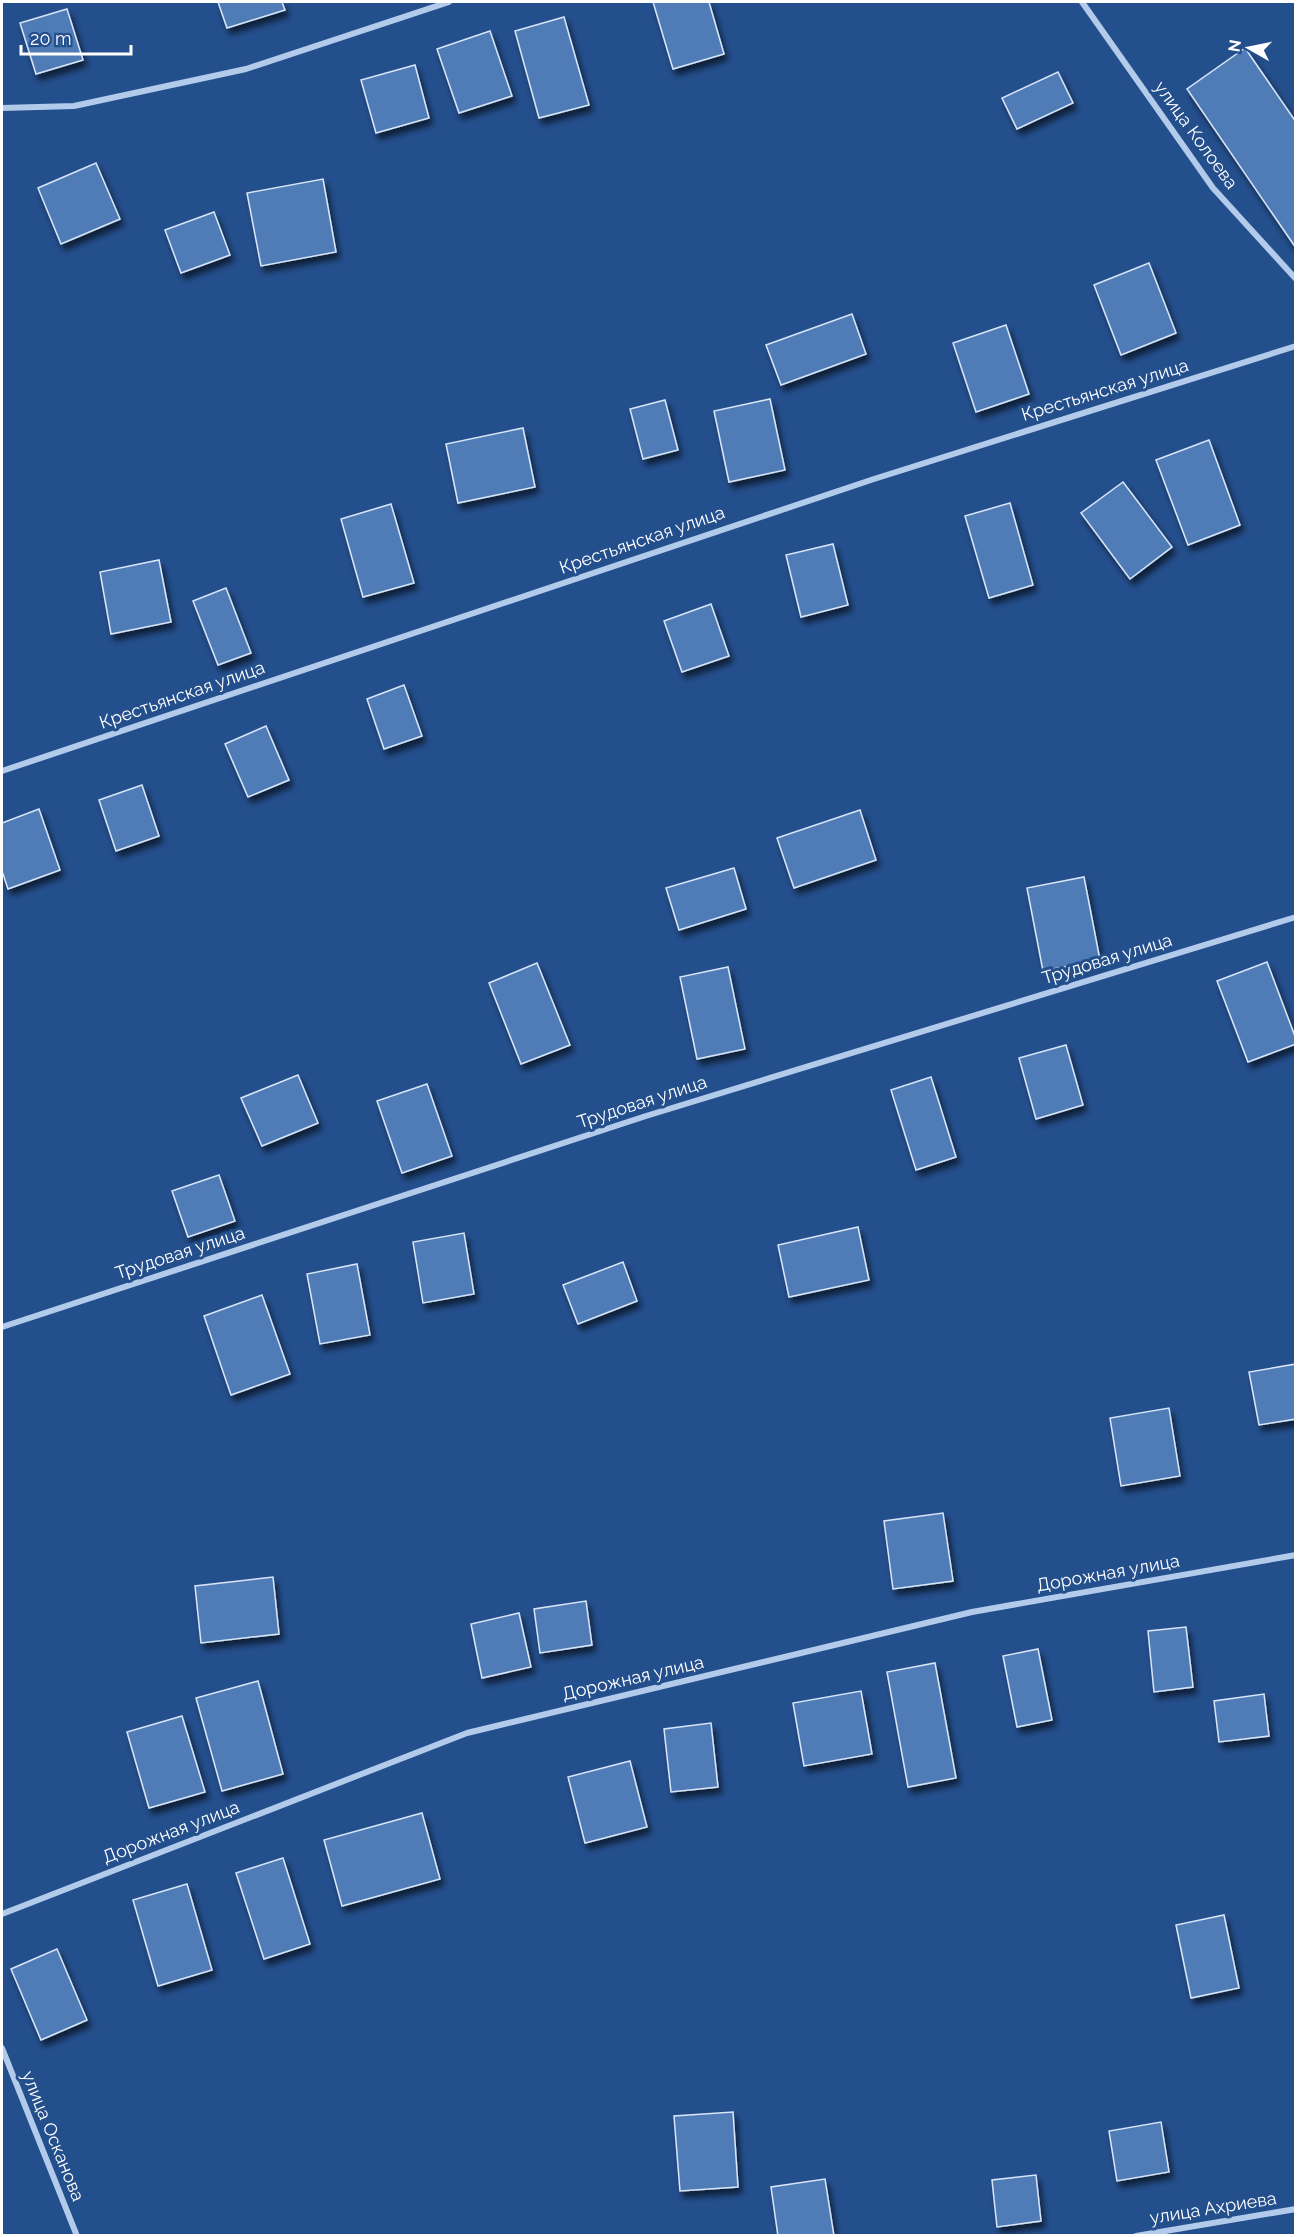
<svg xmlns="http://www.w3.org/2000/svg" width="1297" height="2237" viewBox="0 0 1297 2237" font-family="Raleway,sans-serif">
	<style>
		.building { fill: #507bb6; stroke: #d7e6f8; stroke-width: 1.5; filter: url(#shadow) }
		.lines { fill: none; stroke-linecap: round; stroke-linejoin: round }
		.minor { stroke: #b3cbeb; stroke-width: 6 }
		.labels { text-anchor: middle; stroke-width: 6; stroke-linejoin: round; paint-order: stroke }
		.street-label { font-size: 18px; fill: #fff; stroke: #244f8d }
	</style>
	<defs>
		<filter id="shadow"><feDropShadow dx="3.5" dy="6" stdDeviation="3" flood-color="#0009"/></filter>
	</defs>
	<rect width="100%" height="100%" fill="#244f8d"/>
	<g class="building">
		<polygon points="218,2 282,2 285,10 227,28"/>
		<polygon points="653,2 709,2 724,54 673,69"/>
		<polygon points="67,9 83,60 36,74 20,23"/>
		<polygon points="564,17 589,105 539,118 515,31"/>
		<polygon points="490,31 512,96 459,113 437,49"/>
		<polygon points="1245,48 1296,122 1296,248 1187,89"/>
		<polygon points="415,65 429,118 376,133 361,80"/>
		<polygon points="1058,72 1073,103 1017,129 1002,98"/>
		<polygon points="96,163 120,219 61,244 38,188"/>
		<polygon points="323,179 336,252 261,266 247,193"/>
		<polygon points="214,212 230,255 181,273 165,230"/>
		<polygon points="1149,263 1176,333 1121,355 1094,285"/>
		<polygon points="852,314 866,354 781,385 766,345"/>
		<polygon points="1006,325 1029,394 976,412 953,343"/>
		<polygon points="770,399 785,470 729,482 714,411"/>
		<polygon points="665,400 678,450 643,459 630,409"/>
		<polygon points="523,428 535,487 458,503 446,444"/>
		<polygon points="1209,440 1240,525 1188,545 1156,460"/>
		<polygon points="1123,482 1172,547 1130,579 1081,513"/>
		<polygon points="1010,503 1033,585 989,598 965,516"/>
		<polygon points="391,504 414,583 363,597 341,519"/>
		<polygon points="833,544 848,605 801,617 786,555"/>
		<polygon points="159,560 171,622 111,634 100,572"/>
		<polygon points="226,588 251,653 218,665 193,601"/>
		<polygon points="711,604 729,656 682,672 664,621"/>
		<polygon points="404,685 422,736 384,749 367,699"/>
		<polygon points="266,726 289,780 248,797 225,744"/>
		<polygon points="142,785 159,836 116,851 99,800"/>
		<polygon points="39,809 60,870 8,889 2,871 2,823"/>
		<polygon points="860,810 876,860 794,888 777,838"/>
		<polygon points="734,868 746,909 679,930 666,888"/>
		<polygon points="1084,877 1100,960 1043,971 1027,888"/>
		<polygon points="1267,962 1296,1039 1296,1044 1248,1062 1217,981"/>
		<polygon points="537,963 570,1045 521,1064 489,983"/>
		<polygon points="728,967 745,1049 697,1059 680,977"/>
		<polygon points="1066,1045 1083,1105 1036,1119 1019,1058"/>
		<polygon points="298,1075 318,1123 262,1146 241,1098"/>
		<polygon points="931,1077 956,1157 916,1170 891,1090"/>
		<polygon points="427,1084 452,1156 402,1173 377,1101"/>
		<polygon points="219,1175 235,1221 188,1237 172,1191"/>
		<polygon points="858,1227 869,1280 789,1297 778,1245"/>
		<polygon points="464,1233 474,1294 423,1303 413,1242"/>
		<polygon points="623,1262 637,1301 578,1324 563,1285"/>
		<polygon points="357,1264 370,1335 320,1344 307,1274"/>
		<polygon points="262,1295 290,1374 231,1395 204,1316"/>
		<polygon points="1296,1364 1296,1419 1259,1425 1249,1372"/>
		<polygon points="1169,1408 1180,1476 1121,1486 1110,1418"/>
		<polygon points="943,1513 953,1581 893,1589 884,1521"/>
		<polygon points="273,1577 279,1634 201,1643 195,1586"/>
		<polygon points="586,1601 592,1645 540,1653 534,1609"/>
		<polygon points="519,1613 531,1667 482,1678 471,1624"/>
		<polygon points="1186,1627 1193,1687 1154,1692 1148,1631"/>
		<polygon points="1038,1649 1052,1720 1017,1727 1003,1656"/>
		<polygon points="935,1663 956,1778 908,1787 887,1672"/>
		<polygon points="258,1681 283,1774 222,1791 196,1698"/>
		<polygon points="861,1691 872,1754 804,1766 793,1703"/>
		<polygon points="1264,1694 1269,1736 1219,1742 1214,1701"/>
		<polygon points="182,1716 205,1792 149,1808 127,1732"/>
		<polygon points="711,1723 718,1787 671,1792 664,1729"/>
		<polygon points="630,1761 647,1827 585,1843 568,1777"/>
		<polygon points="422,1813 440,1879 342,1906 324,1840"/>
		<polygon points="283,1858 310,1944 264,1959 236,1873"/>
		<polygon points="187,1884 212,1970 158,1986 133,1900"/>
		<polygon points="1224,1915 1239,1988 1191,1998 1176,1925"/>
		<polygon points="57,1949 87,2020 41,2040 11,1969"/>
		<polygon points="733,2112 738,2187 680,2191 674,2116"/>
		<polygon points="1161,2122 1169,2172 1117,2181 1109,2131"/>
		<polygon points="1036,2175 1041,2221 997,2227 992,2180"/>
		<polygon points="825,2179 834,2236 778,2236 771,2187"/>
	</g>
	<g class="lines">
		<g class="minor">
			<polyline points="1082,2 1213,188 1296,279"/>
			<polyline points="2,108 74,106 246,69 449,2"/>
			<polyline points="2,771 874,479 1296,346"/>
			<polyline points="2,1327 646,1116 1296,917"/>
			<polyline points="2,1914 467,1733 972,1612 1296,1555"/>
			<polyline points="2,2048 77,2236"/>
			<polyline points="1136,2236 1296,2209"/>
		</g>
	</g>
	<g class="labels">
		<g class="street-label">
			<text transform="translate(1196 135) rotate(54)" y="6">улица Колоева</text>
			<text transform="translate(1105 390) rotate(-17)" y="6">Крестьянская улица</text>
			<text transform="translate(642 540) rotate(-19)" y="6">Крестьянская улица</text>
			<text transform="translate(182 695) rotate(-19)" y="6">Крестьянская улица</text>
			<text transform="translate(1107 959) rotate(-17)" y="6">Трудовая улица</text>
			<text transform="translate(642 1102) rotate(-18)" y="6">Трудовая улица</text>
			<text transform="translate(180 1253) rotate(-18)" y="6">Трудовая улица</text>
			<text transform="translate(1108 1573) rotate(-10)" y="6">Дорожная улица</text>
			<text transform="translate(633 1678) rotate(-13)" y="6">Дорожная улица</text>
			<text transform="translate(171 1832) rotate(-21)" y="6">Дорожная улица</text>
			<text transform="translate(53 2136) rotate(68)" y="6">улица Осканова</text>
			<text transform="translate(1213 2208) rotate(-9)" y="6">улица Ахриева</text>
		</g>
	</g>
	<rect width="1297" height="2237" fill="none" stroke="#ffffff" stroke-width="6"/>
	<g transform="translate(1249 48) rotate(279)" stroke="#244f8d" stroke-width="4.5" paint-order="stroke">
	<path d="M0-4.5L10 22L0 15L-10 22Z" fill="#ffffff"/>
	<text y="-9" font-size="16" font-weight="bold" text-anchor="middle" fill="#ffffff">N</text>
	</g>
	<path d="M21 45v9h110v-9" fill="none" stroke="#ffffff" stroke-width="3"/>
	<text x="30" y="45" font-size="18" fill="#ffffff" stroke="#244f8d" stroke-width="4.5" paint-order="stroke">20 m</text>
</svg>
